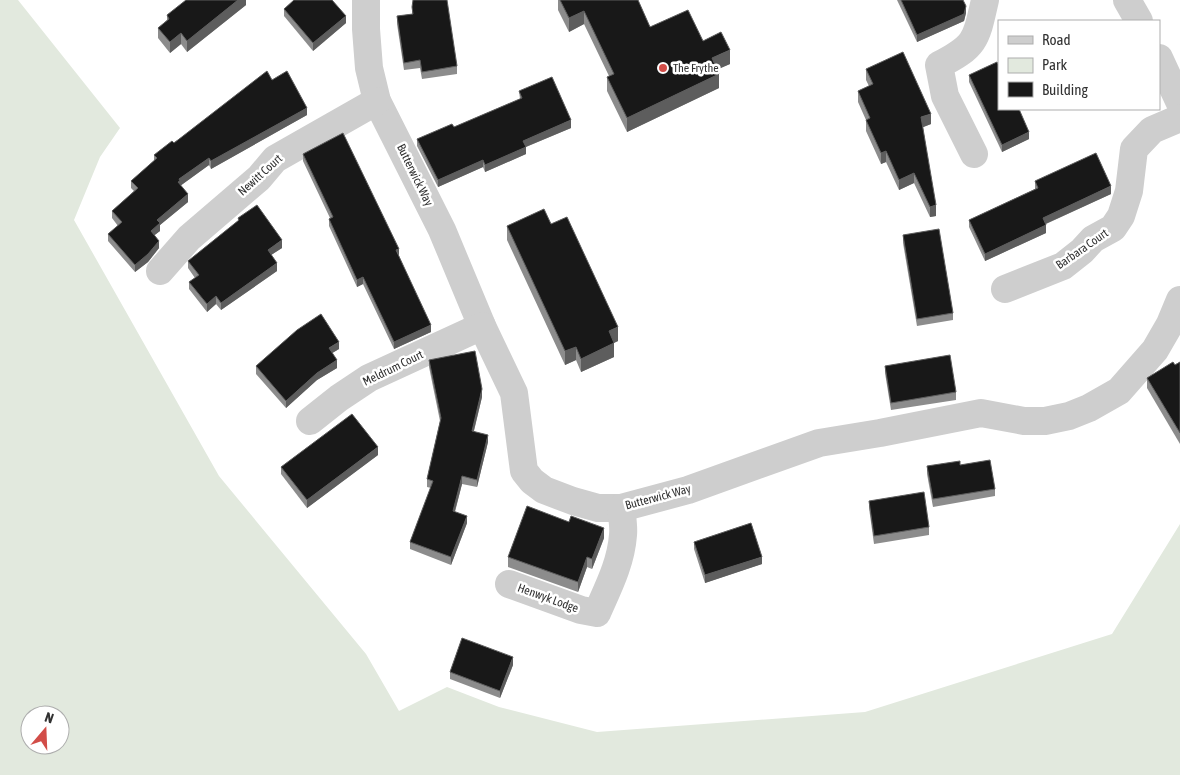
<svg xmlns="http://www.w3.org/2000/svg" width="1180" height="775" viewBox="0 0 1180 775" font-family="'Asap Condensed',sans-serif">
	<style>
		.green { fill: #e2e9de; fill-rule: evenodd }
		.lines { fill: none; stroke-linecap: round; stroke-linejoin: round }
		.minor { stroke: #cecece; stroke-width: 28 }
		.wall { fill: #8c8c8c }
		.shaded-wall { fill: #5d5d5d }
		.building { fill: #181818; stroke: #5d5d5d }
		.poi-dot { fill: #d24d48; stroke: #fff; stroke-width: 2 }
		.labels { text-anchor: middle; stroke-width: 5; stroke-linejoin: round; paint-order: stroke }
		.poi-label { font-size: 12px; fill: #313131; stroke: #fff; text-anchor: start }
		.street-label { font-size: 12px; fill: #313131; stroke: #fff }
	</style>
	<rect width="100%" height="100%" fill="#fff"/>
	<path class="green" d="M0 0H18L120 128 100 157 74 220 219 476 366 654 399 711 447 687 499 707 597 732 865 712 1112 634 1180 524V775H0ZM30 715H60V745H30Z"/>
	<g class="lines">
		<g class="minor">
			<polyline points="366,0 366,29 369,68 377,101 442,230 482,326 514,393 524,471 532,481 544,490 573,501 598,508 621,508 688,490 819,443 880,433 981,413 1024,421 1045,421 1069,416 1089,408 1119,391 1155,350 1170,324 1180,300"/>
			<polyline points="1127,0 1139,21"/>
			<polyline points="1159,58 1180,103"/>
			<path d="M974 154 945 96 939 65C976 46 976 40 985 0"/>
			<polyline points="160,271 189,238 259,178 275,159 377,101"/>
			<polyline points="1005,289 1063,266 1082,251 1093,239 1113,228 1121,216 1129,191 1134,149 1152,130 1180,118"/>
			<polyline points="310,421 339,398 369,378 482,326"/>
			<path d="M509 584 581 610 597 613C608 588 621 563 623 535 624 526 622 517 621 508"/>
		</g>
	</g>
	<g class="wall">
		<polygon points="246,0 246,5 187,52 181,44 170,53 158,38 158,28 167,20 167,15"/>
		<polygon points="558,0 638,0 650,27 703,41 730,64 717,69 719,88 627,132 607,91 607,77 609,76 584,24 569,32 558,10"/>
		<polygon points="897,0 963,0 966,13 964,21 917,42"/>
		<polygon points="412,7 457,66 457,74 422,79 420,68 404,70 397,24 397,16 412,14"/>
		<polygon points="284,9 346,23 313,51 284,16"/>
		<polygon points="866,69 931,124 923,127 936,216 930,217 914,183 899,190 886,162 881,164 866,131 866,120 858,102 858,91 869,86 866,80"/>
		<polygon points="969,75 1029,139 1002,152 969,82"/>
		<polygon points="272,80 307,115 211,169 209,165 180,186 188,202 160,225 160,231 154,235 159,248 148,262 135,272 108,241 108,234 118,226 112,218 112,211 134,191 131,188 131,181 154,161 154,155"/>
		<polygon points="519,91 571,128 526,147 526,154 485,172 483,167 438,187 417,146 417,139 454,127 520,99"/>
		<polygon points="303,154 399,256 431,332 394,349 363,284 357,287 329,226 329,219 330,218 303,161"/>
		<polygon points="1035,181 1111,194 1046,224 1046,233 985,261 969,227 969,220 1035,189"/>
		<polygon points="238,218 282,248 271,255 277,271 221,310 216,304 207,312 189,289 189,282 195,278 188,268 188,261 238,221"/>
		<polygon points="551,224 618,341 614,343 614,357 581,372 576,360 565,365 507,240 507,226"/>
		<polygon points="903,235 953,313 953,320 917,326 903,243"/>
		<polygon points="339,349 332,353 337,368 317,380 286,408 256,374 256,366"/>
		<polygon points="429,360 482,397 474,431 488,442 477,487 462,484 455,512 467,523 451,565 410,549 410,542 431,488 427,487 427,479 440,421 429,367"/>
		<polygon points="1180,362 1180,444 1147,388 1147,378"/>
		<polygon points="885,366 956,392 956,400 891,410 885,373"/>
		<polygon points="378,455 307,508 281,474 281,467"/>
		<polygon points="960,465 995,489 995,496 933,507 927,474 927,466"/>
		<polygon points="869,501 929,527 929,535 874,544 869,508"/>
		<polygon points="604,538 592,569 587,567 578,592 508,567 508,557"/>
		<polygon points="694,542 762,564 705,583 694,549"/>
		<polygon points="513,665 500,698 450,679 450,672"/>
	</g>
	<g class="shaded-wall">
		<polygon points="238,0 246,0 246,5 187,52 187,41"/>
		<polygon points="966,6 966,13 964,21 917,42 917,35"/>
		<polygon points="584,11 584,24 569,32 569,18"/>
		<polygon points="346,16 346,23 313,51 313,43"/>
		<polygon points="181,33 181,44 170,53 170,42"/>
		<polygon points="730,50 730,64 712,72 712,58"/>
		<polygon points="719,74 719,88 627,132 627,118"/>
		<polygon points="307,108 307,115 211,169 211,161"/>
		<polygon points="931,114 931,124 921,128 921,117"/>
		<polygon points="571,120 571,128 523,148 523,141"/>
		<polygon points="1029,132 1029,139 1002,152 1002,145"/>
		<polygon points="526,147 526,154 485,172 485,165"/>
		<polygon points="886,151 886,162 881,164 881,153"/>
		<polygon points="209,158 209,165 180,186 178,182 179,179"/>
		<polygon points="483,160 483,167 438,187 438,180"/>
		<polygon points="914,173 914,183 899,190 899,180"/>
		<polygon points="1111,186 1111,194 1043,225 1043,218"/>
		<polygon points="188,194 188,202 160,225 160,231 151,238 151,231 157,220"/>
		<polygon points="936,205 936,216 930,217 930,207"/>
		<polygon points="1046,225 1046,233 985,261 985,254"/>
		<polygon points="282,240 282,248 268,257 268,250"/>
		<polygon points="159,241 159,248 148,262 135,272 135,265"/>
		<polygon points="399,249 399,256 396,250"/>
		<polygon points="277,263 277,271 221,310 221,303"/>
		<polygon points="363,277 363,284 357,287 357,280"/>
		<polygon points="216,296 216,304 207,312 207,304"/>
		<polygon points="431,325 431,332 394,349 394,342"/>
		<polygon points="618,327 618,341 609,345 609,331"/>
		<polygon points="339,342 339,349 329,355 329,348"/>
		<polygon points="614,343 614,357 581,372 581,359"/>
		<polygon points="576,347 576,360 565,365 565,351"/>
		<polygon points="337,360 337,368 317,380 286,408 286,401 317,373"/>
		<polygon points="482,389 482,397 472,438 472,431"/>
		<polygon points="488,435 488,442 477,487 477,480"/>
		<polygon points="378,447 378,455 307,508 307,500"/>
		<polygon points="462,476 462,484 453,518 453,511"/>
		<polygon points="467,516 467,523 451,565 451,557"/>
		<polygon points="604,528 604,538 592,569 592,559"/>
		<polygon points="587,557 587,567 578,592 578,582"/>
		<polygon points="762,557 762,564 705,583 705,575"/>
		<polygon points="513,657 513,665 500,698 500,691"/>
	</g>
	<g class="building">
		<polygon points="186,0 238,0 187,41 181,33 170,42 158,28 169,19 167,15"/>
		<polygon points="294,0 332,0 346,16 313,43 284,9"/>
		<polygon points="413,0 447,0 457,66 422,72 420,60 404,63 397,16 413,14 412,7"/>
		<polygon points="560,0 638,0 650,27 688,10 703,41 721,32 730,50 712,58 719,74 627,118 607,77 614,74 584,11 569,18"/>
		<polygon points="901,0 963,0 966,6 964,14 917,35"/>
		<polygon points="903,52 931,114 921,117 936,205 930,207 914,173 899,180 886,151 881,153 866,120 870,118 858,91 873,84 866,69"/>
		<polygon points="997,62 999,65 999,109 1019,109 1029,132 1002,145 969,75"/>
		<polygon points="267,71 272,80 287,71 307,108 211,161 209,158 179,179 180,181 178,182 188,194 157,220 160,223 151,231 159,241 148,254 135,265 108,234 122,222 112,211 138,188 131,181 157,158 154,155 172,141 174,143"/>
		<polygon points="552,77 571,120 523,141 526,147 485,165 483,160 438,180 417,139 452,124 454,127 522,98 519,91"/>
		<polygon points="343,133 399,249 396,250 431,325 394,342 363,277 357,280 329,219 333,217 303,154"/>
		<polygon points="1096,153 1111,186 1043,218 1046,225 985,254 969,220 1038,188 1035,181"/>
		<polygon points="257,205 282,240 268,250 277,263 221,303 216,296 207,304 189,282 199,275 188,261 239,220 238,218"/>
		<polygon points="544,209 551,224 567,217 618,327 609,331 614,343 581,359 576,347 565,351 507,226"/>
		<polygon points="939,229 953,313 917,319 903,235"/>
		<polygon points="321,314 339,342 329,348 337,360 317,373 286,401 256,366 297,330"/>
		<polygon points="475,351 482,389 472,431 488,435 477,480 462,476 453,511 467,516 451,557 410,542 433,481 427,479 441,418 429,360"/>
		<polygon points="950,355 956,392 891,403 885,366"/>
		<polygon points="1173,362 1175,365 1180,362 1180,433 1147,378"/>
		<polygon points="352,414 378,447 307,500 281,467"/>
		<polygon points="990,460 995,489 933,499 927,466 960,461 960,465"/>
		<polygon points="924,492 929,527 874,536 869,501"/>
		<polygon points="527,506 569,522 571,516 604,528 592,559 587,557 578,582 508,557"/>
		<polygon points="751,523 762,557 705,575 694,542"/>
		<polygon points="462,638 513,657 500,691 450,672"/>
	</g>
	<circle class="poi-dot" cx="663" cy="68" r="5"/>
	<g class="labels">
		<g class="poi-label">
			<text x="673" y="72">The Frythe</text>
		</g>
		<g class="street-label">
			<text transform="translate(260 175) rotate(-42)" y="4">Newitt Court</text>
			<text transform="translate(415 175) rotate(64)" y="4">Butterwick Way</text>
			<text transform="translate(1082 249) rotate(-35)" y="4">Barbara Court</text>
			<text transform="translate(393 368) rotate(-26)" y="4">Meldrum Court</text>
			<text transform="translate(658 497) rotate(-15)" y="4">Butterwick Way</text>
			<text transform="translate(548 598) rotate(20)" y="4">Henwyk Lodge</text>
		</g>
	</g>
	<rect x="998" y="20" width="162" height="90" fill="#ffffff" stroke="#adadad"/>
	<rect x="1008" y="36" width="25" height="8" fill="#cecece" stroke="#adadad"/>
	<text x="1042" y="45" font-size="15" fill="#313131">Road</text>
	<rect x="1008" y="58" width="25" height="15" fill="#e2e9de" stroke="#adadad"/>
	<text x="1042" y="70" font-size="15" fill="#313131">Park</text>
	<rect x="1008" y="82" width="25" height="15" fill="#181818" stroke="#adadad"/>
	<text x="1042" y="95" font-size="15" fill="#313131">Building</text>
	<g transform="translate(45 730) rotate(19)"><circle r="24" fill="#ffffff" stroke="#adadad"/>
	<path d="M0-4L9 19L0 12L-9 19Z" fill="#d24d48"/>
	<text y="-8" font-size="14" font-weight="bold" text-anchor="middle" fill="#313131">N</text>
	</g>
</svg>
